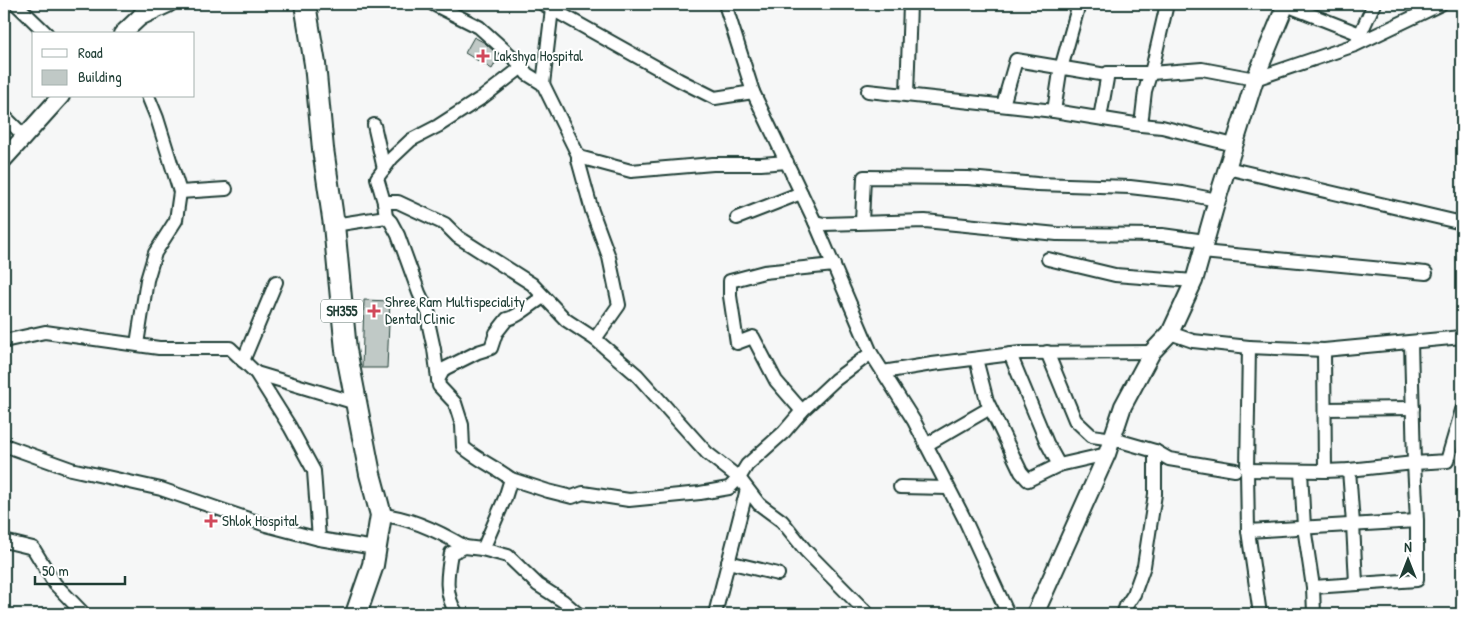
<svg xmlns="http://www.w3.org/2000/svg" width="1466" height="618" viewBox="0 0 1466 618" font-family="'Patrick Hand',sans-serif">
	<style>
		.building { fill: #c0c9c6; stroke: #1f3d34 }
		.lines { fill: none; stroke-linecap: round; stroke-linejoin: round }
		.minor-casing { stroke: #1f3d34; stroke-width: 16 }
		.tertiary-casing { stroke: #1f3d34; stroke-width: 20 }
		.primary-casing { stroke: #1f3d34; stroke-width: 24 }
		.minor { stroke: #fff; stroke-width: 12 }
		.tertiary { stroke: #fff; stroke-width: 16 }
		.primary { stroke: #fff; stroke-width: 20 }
		.poi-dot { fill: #d1495b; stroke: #fff; stroke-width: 2 }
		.labels { text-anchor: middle; stroke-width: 4; stroke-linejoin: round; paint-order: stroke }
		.shield { fill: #fff; stroke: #627771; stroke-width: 1 }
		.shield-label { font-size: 14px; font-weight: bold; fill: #1f3d34 }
		.poi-label { font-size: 15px; fill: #1f3d34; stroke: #fff; text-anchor: start }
	</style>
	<rect width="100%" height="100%" fill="#f6f7f7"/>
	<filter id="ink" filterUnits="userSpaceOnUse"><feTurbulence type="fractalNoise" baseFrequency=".02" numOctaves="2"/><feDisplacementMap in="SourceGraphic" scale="10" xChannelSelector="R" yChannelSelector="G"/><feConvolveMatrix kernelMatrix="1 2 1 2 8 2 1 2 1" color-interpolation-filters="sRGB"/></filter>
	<g filter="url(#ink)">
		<g class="building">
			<polygon points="474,37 485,43 499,56 492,69 465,53"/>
			<polygon points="364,300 390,301 387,368 362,368"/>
		</g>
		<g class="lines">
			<g class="minor-casing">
				<g id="minor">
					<polyline points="16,4 47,34"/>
					<polyline points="433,4 479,27 518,62 527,74 543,84 579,157 631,171 713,164 761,164 787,162"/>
					<polyline points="543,4 679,80 715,98 753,92"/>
					<polyline points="725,4 753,92 815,222 871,353 914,421 964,518 1008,614"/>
					<polyline points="1286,5 1360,34"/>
					<polyline points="1357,41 1374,4"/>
					<polyline points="543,84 552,9"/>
					<polyline points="868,91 1054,111 1141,125 1162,127 1234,145"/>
					<polyline points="907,95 910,4"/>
					<polyline points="1003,105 1016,60 1106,75 1108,73"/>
					<polyline points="1054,111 1060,72 1079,4"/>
					<polyline points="4,116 24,136"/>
					<polyline points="1100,118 1108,73 1151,73 1202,69 1255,79 1355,45 1441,4"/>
					<polyline points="374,125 384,169"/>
					<polyline points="1141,125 1145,91 1153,65 1167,4"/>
					<polyline points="578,156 578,160 592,211 609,257 619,305 595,339"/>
					<polyline points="1227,168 1462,223"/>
					<polyline points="180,192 226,189"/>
					<polyline points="384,202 377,178 392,158 411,140 438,126 483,97 522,67"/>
					<path d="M386 217 391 222 398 235 419 293 429 314V326L434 349 439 386 455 403 462 425 463 447C478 460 495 467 511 479"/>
					<polyline points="737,218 801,193"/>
					<polyline points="815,222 824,224 925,221 1057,234 1162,235 1205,241"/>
					<polyline points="862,222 864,177 968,178 1037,184 1130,187 1182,193 1217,200"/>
					<polyline points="334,225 386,217 384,202 398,202 445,224 458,237 532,284 566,320 595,339 637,375 707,453 739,478 747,465 784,432 802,411 835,380 871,353"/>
					<polyline points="1202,252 1426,273"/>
					<polyline points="1048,259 1115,275 1194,281"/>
					<polyline points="1170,333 1193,341 1249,347 1247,470 1248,531 1260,614"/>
					<polyline points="4,341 45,332 159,348 230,348 256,373 290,427 314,471 319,539"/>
					<polyline points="1411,342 1414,463 1447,461 1462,410"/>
					<polyline points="137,344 147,280 155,253 176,220 180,192 157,118 148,96"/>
					<polyline points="1249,347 1324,350 1462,337"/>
					<polyline points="1047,352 1075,420 1092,436 1113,439 1155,451 1155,494 1144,566 1134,594 1126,606 1123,614"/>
					<polyline points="1010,354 1047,443 1059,465"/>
					<polyline points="976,359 987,401 1021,472 1028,480 1059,465 1107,454"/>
					<polyline points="243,361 276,282"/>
					<polyline points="883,372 932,364 1020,353 1152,352"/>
					<polyline points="256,373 356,403"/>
					<path d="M438 380 444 369 478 352 491 348 496 333 507 319C519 317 532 303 544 297"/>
					<polyline points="1325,409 1413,408"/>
					<polyline points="802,411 776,381 753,337 737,343 730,296 730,281 764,272 834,265"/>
					<polyline points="4,445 71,469 161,489 266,525 319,539 375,548"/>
					<polyline points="926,445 990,408"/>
					<polyline points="1155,451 1169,459 1235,470"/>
					<polyline points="1247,470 1325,471 1324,350"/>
					<polyline points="1349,470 1353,524 1356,583"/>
					<polyline points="1301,471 1304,527 1313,587"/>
					<polyline points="900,487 948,488"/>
					<path d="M381 515C410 517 440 532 465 547"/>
					<polyline points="1248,531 1417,521"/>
					<polyline points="4,541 33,548 55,584 84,614"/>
					<polyline points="482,549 484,547 505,498 511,479 548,491 572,497 583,493 629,500 700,493 729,488 739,478 759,504 782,521 806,551 868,614"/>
					<polyline points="728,562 778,574"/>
					<path d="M457 614C444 595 447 575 451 553L465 547 482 549 508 556 538 585 563 601 578 614"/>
					<polyline points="715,614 747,489"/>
					<polyline points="1314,614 1313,587 1417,580 1417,521 1414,463 1349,470 1325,471"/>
				</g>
			</g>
			<g class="tertiary-casing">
				<g id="tertiary">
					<polyline points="140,17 168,4"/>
					<polyline points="122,34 140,17 150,4"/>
					<polyline points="4,159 61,96"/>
					<polyline points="1035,614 1107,454 1123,406 1152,352 1170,333 1194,281 1217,200 1255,79 1286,4"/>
				</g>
			</g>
			<g class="primary-casing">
				<polyline id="primary" points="305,4 315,64 323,149 334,225 346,350 370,474 381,515 373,565 356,614"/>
			</g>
			<use href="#minor" class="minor"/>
			<use href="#tertiary" class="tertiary"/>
			<use href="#primary" class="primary"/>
		</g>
	</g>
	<g class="poi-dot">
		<path d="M480.5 48.5h5v5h5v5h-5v5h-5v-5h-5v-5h5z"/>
		<path d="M371.5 303.5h5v5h5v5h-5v5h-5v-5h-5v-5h5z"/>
		<path d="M208.5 513.5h5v5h5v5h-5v5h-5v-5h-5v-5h5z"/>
	</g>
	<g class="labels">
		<rect class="shield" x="321" y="299.5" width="42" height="23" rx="4"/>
		<g class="shield-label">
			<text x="342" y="316">SH355</text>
		</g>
		<g class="poi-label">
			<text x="494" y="61">Lakshya Hospital</text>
			<text x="385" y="307">Shree Ram Multispeciality<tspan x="385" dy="17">Dental Clinic</tspan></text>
			<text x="222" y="526">Shlok Hospital</text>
		</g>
	</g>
	<rect width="1466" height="618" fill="none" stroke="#fff" stroke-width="20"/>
	<rect x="10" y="10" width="1446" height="598" fill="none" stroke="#1f3d34" stroke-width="2" filter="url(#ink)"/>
	<rect x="32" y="32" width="162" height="65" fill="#ffffff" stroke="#a5b1ae"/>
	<rect x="42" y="49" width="25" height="8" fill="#ffffff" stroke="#a5b1ae"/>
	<text x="78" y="58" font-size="15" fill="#1f3d34">Road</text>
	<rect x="42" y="70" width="25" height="15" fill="#c0c9c6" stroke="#a5b1ae"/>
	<text x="78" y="82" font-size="15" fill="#1f3d34">Building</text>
	<g transform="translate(1408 560)" stroke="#ffffff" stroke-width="4" paint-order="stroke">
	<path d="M0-4L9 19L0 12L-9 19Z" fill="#1f3d34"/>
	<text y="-8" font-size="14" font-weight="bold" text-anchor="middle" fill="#1f3d34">N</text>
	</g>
	<path d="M35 576v8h90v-8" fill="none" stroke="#1f3d34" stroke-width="2.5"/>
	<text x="42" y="576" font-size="15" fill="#1f3d34" stroke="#ffffff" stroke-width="4" paint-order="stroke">50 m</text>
</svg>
